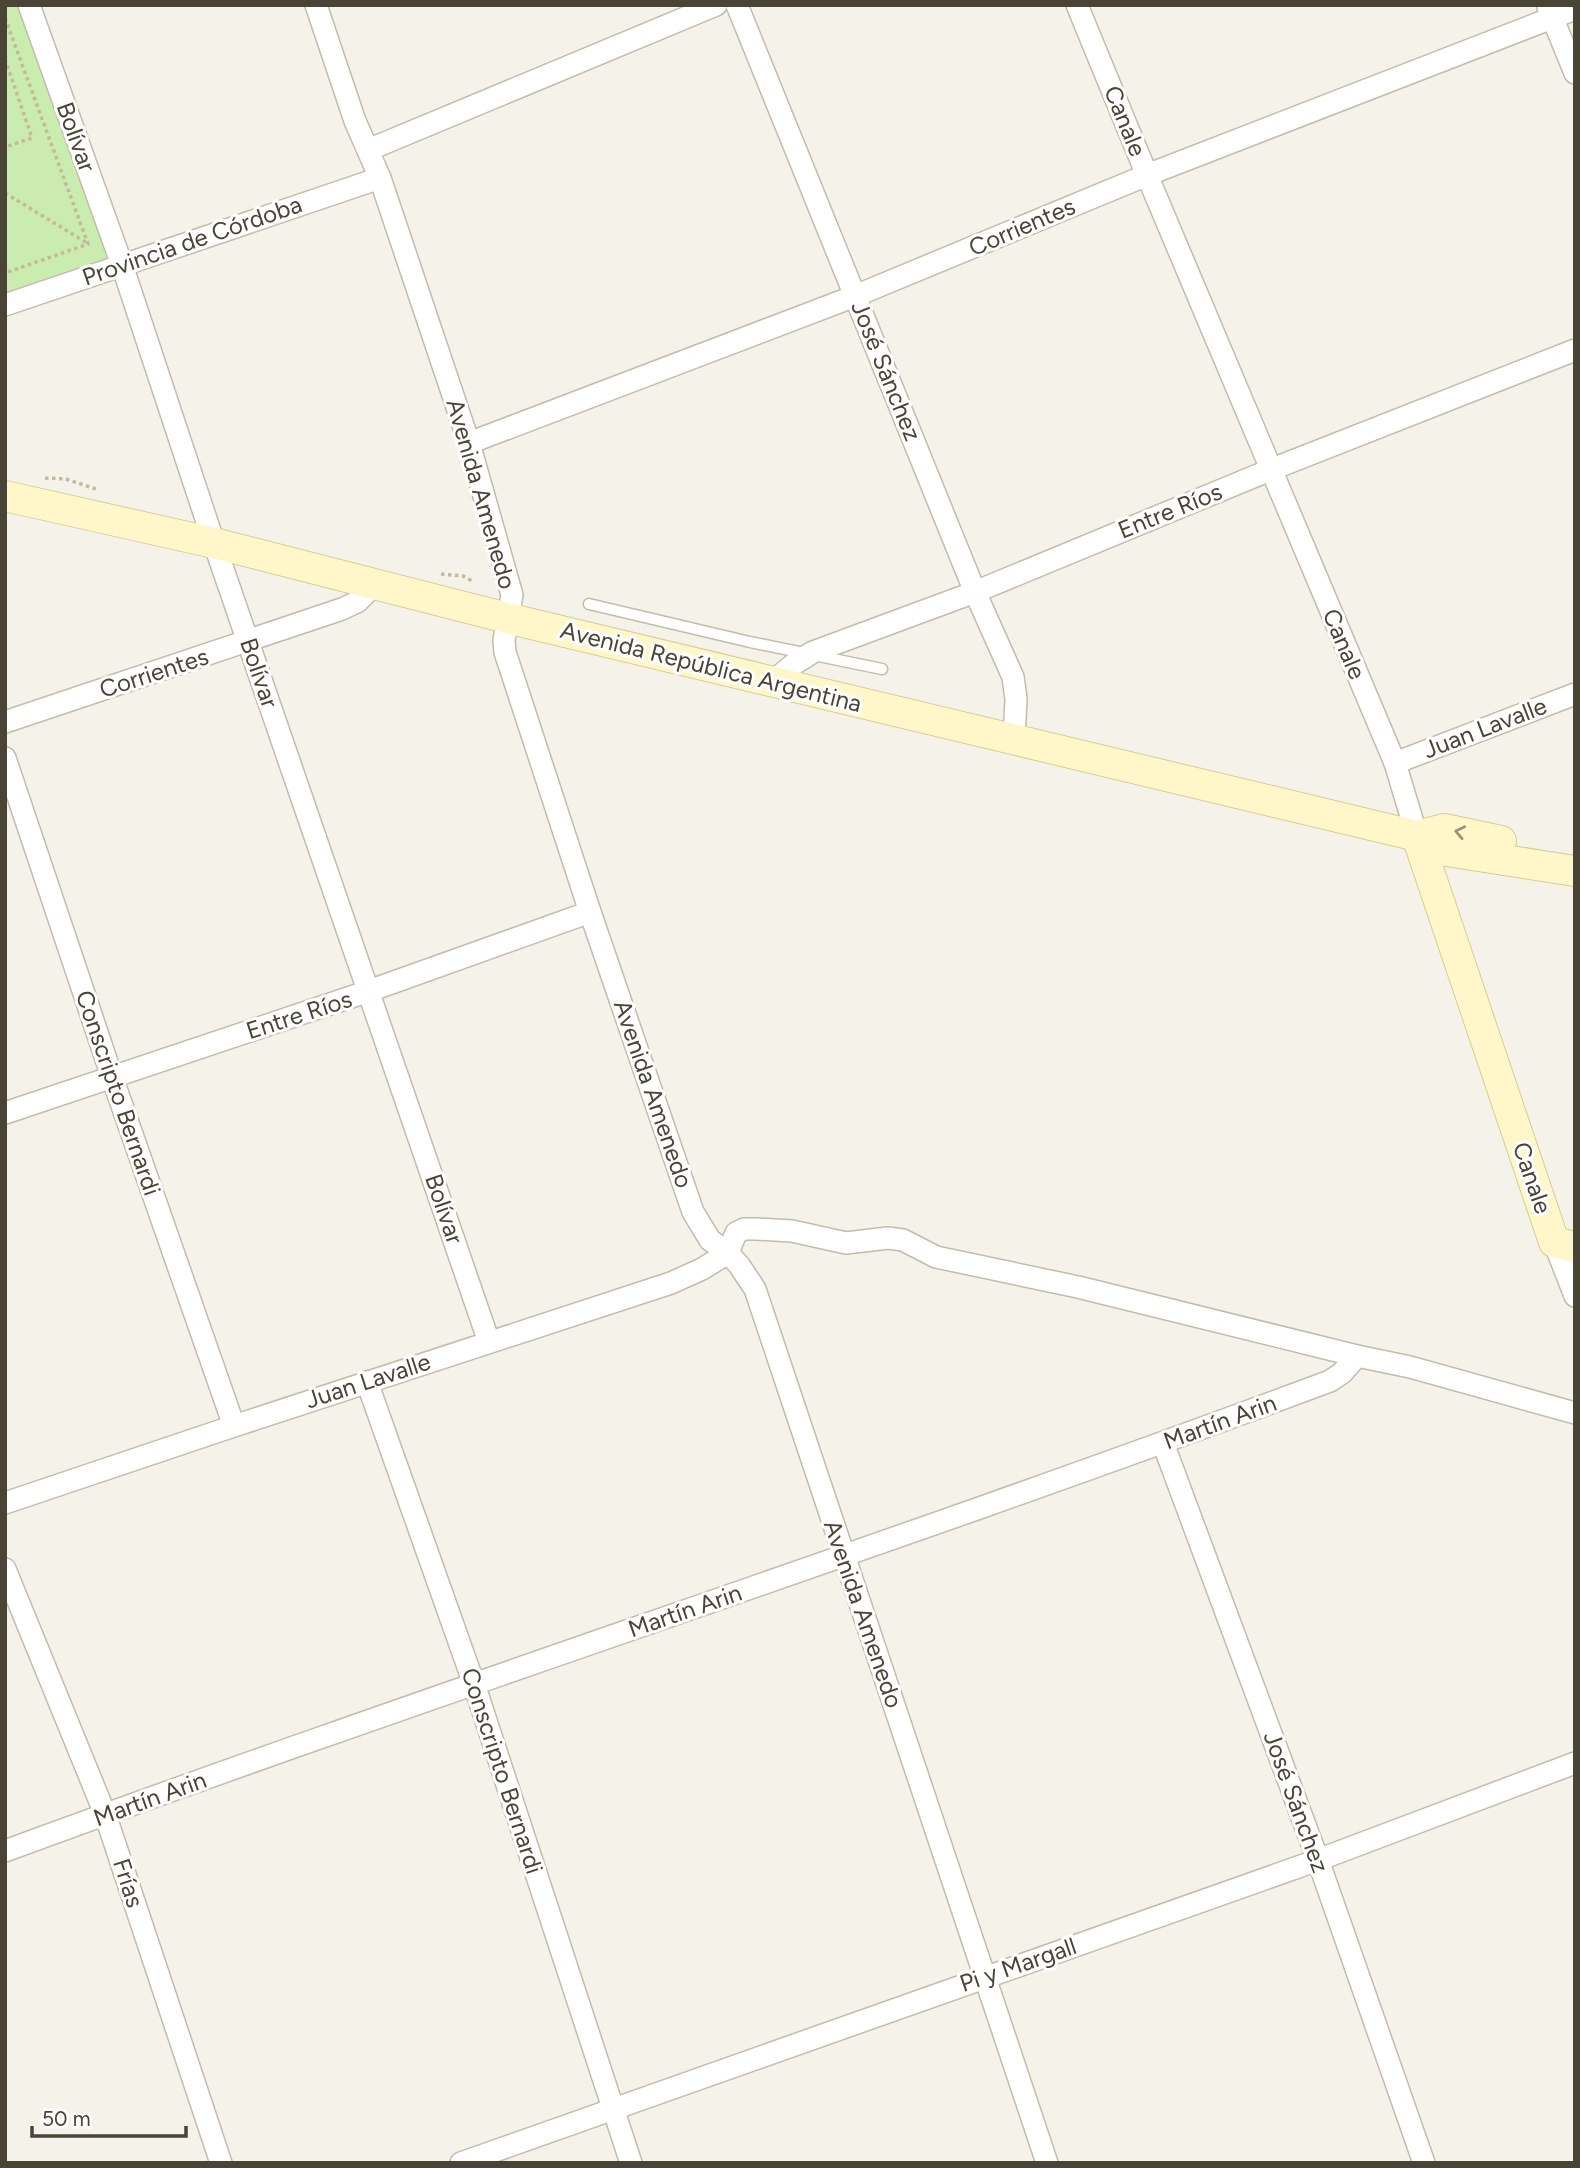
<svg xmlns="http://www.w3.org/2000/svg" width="1580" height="2168" viewBox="0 0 1580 2168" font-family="Figtree,sans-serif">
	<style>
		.green { fill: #cbecaf }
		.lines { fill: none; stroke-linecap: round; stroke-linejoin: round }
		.lane-casing { stroke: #c2bcaa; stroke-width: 13 }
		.street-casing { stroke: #c2bcaa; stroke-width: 24 }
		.secondary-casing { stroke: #d8cc96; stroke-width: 32 }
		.path { stroke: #c4b99b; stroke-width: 3.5; stroke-dasharray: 3.5 3.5; stroke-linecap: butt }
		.lane { stroke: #fff; stroke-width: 10 }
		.street { stroke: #fff; stroke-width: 21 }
		.secondary { stroke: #fff7c9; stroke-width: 30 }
		.oneway { stroke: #9b9578 }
		.labels { text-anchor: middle; stroke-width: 6; stroke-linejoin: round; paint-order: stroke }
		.street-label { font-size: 24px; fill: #4a4436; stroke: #fff }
	</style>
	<rect width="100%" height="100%" fill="#f5f3e9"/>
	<polygon class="green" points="5,5 21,5 107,258 5,294"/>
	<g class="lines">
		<g class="lane-casing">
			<polyline id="lane" points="589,604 750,642 882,669"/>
		</g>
		<g class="street-casing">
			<g id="street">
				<polyline points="29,5 122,265 214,543 489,1342"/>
				<polyline points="316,5 355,121 380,178 469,443 512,595 504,640 505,652 590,912 693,1212 710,1240 728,1253 739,1265 755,1289 1047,2163"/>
				<polyline points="737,5 975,592 1013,677 1016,699 1014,740"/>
				<polyline points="1077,5 1147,175 1395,763 1417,836"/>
				<polyline points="1548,7 1575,73"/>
				<polyline points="368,150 716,5"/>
				<polyline points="5,305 380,178"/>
				<polyline points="469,443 855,296 1147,175 1575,9"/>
				<polyline points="772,682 794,664 813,652 975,592 1270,470 1575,350"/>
				<polyline points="5,722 342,609 357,602 375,584"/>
				<polyline points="5,758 112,1077 234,1426"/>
				<polyline points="1395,763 1575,694"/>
				<polyline points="5,1113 369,991 590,912"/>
				<polyline points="1554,1242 1575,1296"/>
				<polyline points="367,1382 474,1684 631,2163"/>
				<polyline points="1163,1443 1318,1860 1424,2163"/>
				<polyline points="5,1503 234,1426 671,1283 702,1269 728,1253 736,1233 744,1229 756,1229 792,1231 846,1243 888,1238 903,1240 936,1257 1078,1287 1357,1356 1410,1367 1575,1413"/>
				<polyline points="5,1569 105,1814 221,2163"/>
				<path d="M5 1851C445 1689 891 1545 1330 1381L1342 1373 1357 1356"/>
				<polyline points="461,2163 1318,1860 1575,1763"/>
			</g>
		</g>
		<g class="secondary-casing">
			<g id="secondary">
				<polyline points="5,496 214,543 507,618 1417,836 1440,850 1575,871"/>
				<polyline points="1417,836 1554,1242 1575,1247"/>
				<polyline points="1417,836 1444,829 1501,841"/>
			</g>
		</g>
		<g class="path">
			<polyline points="5,18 88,244 5,273"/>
			<polyline points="5,59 32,138 5,147"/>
			<polyline points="5,193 87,243"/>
			<polyline points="45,478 66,479 99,490"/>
			<polyline points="441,574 463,576 474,582"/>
		</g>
		<use href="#lane" class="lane"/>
		<use href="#street" class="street"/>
		<use href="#secondary" class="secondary"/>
	</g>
	<defs><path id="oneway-chevron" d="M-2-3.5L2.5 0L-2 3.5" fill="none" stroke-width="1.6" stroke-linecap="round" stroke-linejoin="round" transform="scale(1.75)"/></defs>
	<use class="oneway" href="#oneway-chevron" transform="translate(1460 832) rotate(-168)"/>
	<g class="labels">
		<g class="street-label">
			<text transform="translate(1125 121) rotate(68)" y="8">Canale</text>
			<text transform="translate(76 137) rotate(70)" y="8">Bolívar</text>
			<text transform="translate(1022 227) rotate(-23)" y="8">Corrientes</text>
			<text transform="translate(192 241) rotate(-19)" y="8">Provincia de Córdoba</text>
			<text transform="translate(886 371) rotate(68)" y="8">José Sánchez</text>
			<text transform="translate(481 494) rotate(74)" y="8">Avenida Amenedo</text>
			<text transform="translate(1170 511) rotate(-22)" y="8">Entre Ríos</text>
			<text transform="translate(1344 644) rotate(67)" y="8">Canale</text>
			<text transform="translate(711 667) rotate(14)" y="8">Avenida República Argentina</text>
			<text transform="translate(154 673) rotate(-18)" y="8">Corrientes</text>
			<text transform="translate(259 673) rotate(71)" y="8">Bolívar</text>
			<text transform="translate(1485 728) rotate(-21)" y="8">Juan Lavalle</text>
			<text transform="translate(299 1015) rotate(-18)" y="8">Entre Ríos</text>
			<text transform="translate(118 1093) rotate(71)" y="8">Conscripto Bernardi</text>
			<text transform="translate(653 1094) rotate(71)" y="8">Avenida Amenedo</text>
			<text transform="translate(1532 1178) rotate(71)" y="8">Canale</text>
			<text transform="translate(444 1209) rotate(71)" y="8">Bolívar</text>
			<text transform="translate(368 1381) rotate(-18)" y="8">Juan Lavalle</text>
			<text transform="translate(1220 1422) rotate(-20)" y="8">Martín Arin</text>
			<text transform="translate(685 1611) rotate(-19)" y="8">Martín Arin</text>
			<text transform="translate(863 1614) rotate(71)" y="8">Avenida Amenedo</text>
			<text transform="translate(502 1771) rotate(72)" y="8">Conscripto Bernardi</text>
			<text transform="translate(150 1799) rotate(-20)" y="8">Martín Arin</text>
			<text transform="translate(1296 1802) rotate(70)" y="8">José Sánchez</text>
			<text transform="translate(128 1883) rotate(72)" y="8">Frías</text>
			<text transform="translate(1018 1965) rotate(-19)" y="8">Pi y Margall</text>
		</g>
	</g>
	<rect width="1580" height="2168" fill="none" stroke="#4a4436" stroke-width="14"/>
	<path d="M32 2126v10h154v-10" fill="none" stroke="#4a4436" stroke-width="3.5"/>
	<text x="42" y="2126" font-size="21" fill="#4a4436" stroke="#ffffff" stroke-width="5" paint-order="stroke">50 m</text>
</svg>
